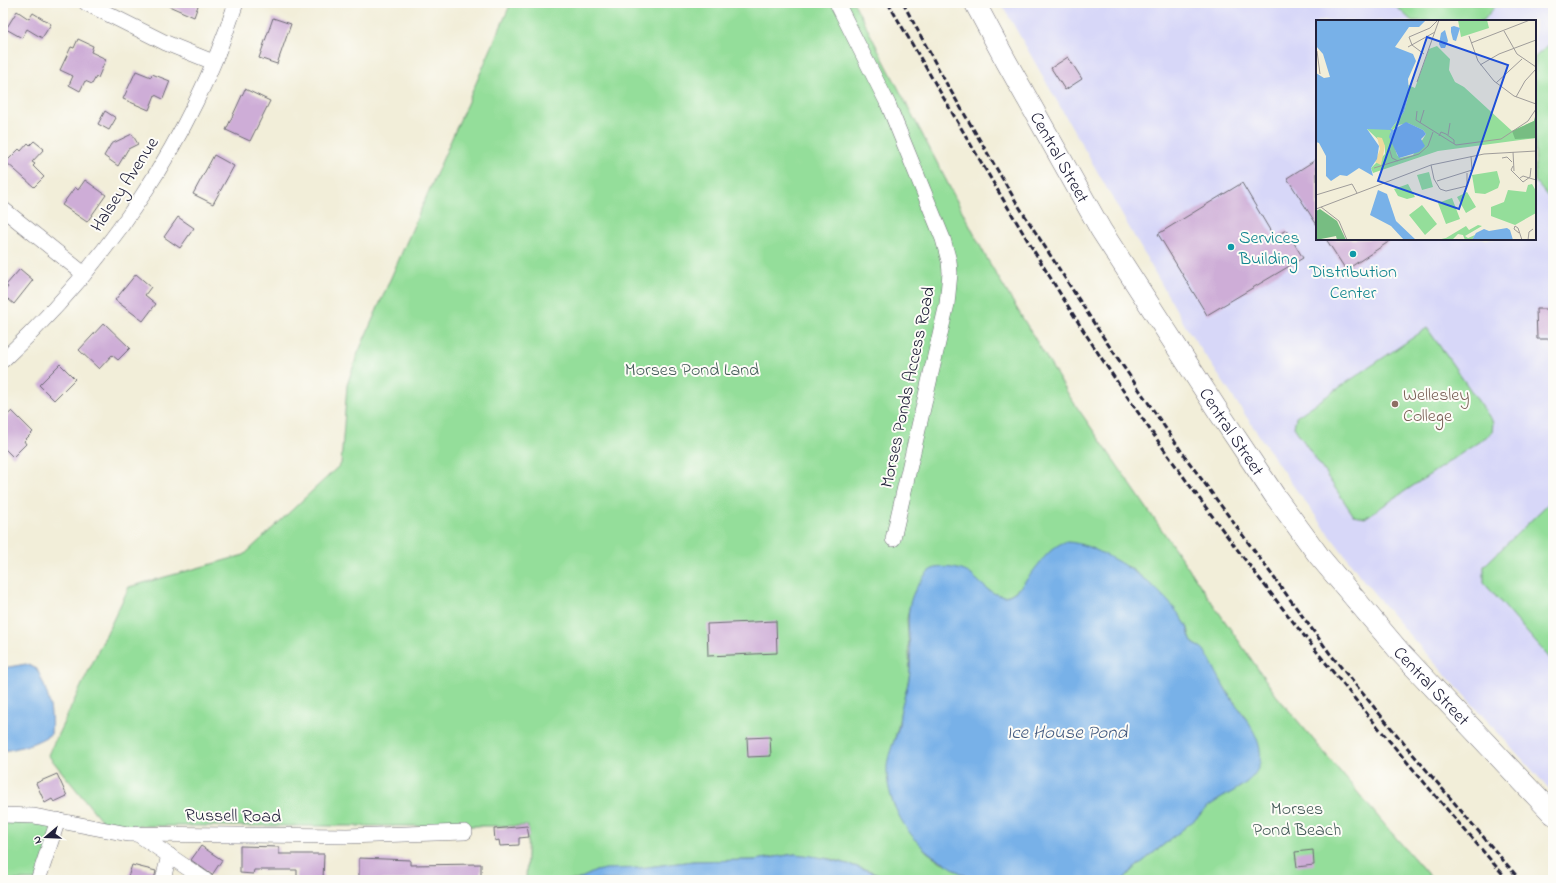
<svg xmlns="http://www.w3.org/2000/svg" width="1556" height="883" viewBox="0 0 1556 883" font-family="'Indie Flower',sans-serif">
	<style>
		.built { fill: #d7d7f8; fill-rule: evenodd }
		.green { fill: #94de9a; stroke: #5b806a }
		.water { fill: #78b1e8; stroke: #4d6a92 }
		.building { fill: #ceadd7 }
		.lines { fill: none; stroke-linecap: round; stroke-linejoin: round }
		.street-casing { stroke: #6b6972; stroke-width: 16 }
		.secondary-casing { stroke: #6b6972; stroke-width: 22 }
		.street { stroke: #fff; stroke-width: 15 }
		.secondary { stroke: #fff; stroke-width: 21 }
		.rail { stroke: #22223b; stroke-width: 3; stroke-dasharray: 6 3; stroke-linecap: butt }
		.culture-dot { fill: #0f9aa8; stroke: #fdfcf7; stroke-width: 1.5 }
		.education-dot { fill: #8d6e63; stroke: #fdfcf7; stroke-width: 1.5 }
		.labels { text-anchor: middle; stroke-width: 4; stroke-linejoin: round; paint-order: stroke }
		.street-label { font-size: 18px; fill: #22223b; stroke: #fdfcf7 }
		.culture-label { font-size: 18px; fill: #0d838f; stroke: #fdfcf7; text-anchor: start }
		.park-label { font-size: 18px; fill: #445a58; stroke: #fdfcf7 }
		.education-label { font-size: 18px; fill: #785e54; stroke: #fdfcf7; text-anchor: start }
		.water-label { font-size: 19px; font-style: italic; fill: #445b80; stroke: #fdfcf7 }
		.inset-road { fill: none; stroke: #9f9c9a; stroke-width: 1 }
		.view { fill: #1d4ed8; fill-opacity: 0.15; stroke: #1d4ed8; stroke-width: 2 }
		.inset-edge { fill: none; stroke: #22223b; stroke-width: 2 }
	</style>
	<rect width="100%" height="100%" fill="#fdfcf7"/>
	<filter id="ink" filterUnits="userSpaceOnUse"><feTurbulence type="fractalNoise" baseFrequency=".025" numOctaves="2"/><feDisplacementMap in="SourceGraphic" scale="8" xChannelSelector="R" yChannelSelector="G"/><feConvolveMatrix kernelMatrix="1 2 1 2 8 2 1 2 1" color-interpolation-filters="sRGB"/></filter>
	<filter id="wash" filterUnits="userSpaceOnUse"><feTurbulence type="fractalNoise" baseFrequency=".012" numOctaves="4" result="noise"/><feDisplacementMap in="SourceGraphic" scale="16" xChannelSelector="R" yChannelSelector="G"/><feGaussianBlur stdDeviation="0.9" result="paint"/><feColorMatrix in="noise" values="0 0 0 0 0 0 0 0 0 0 0 0 0 0 0 0 0 1.4 0 .05"/><feComposite in="paint" operator="in"/></filter>
	<g filter="url(#wash)">
		<rect width="100%" height="100%" fill="#f2eed9"/>
		<path class="built" d="M1001 3H1553V793L1403 628 1363 580 1289 480 1186 327ZM1317 21H1535V239H1317Z"/>
		<g class="green">
			<path d="M511 3H854L986 257 1070 397 1276 695 1390 831 1433 880H1123L1131 871 1198 817 1206 807 1245 784 1253 775 1260 757 1256 738 1244 715 1229 695 1203 650 1191 641 1188 628 1181 617 1149 583 1129 567 1054 548C1042 560 1027 583 1014 592 1003 600 990 593 981 585 977 582 974 576 970 574 964 571 937 571 930 571L915 590 909 608 907 619 910 671 906 693 901 709 898 727 888 762V782L894 805 914 838 927 852 941 862 949 865 968 878 978 880H893L871 871 832 859 795 854 755 860 693 861 640 868 596 871 577 880H526L528 826H106L48 755 129 587 244 555 341 464 347 385 358 353Z"/>
			<polygon points="1392,3 1498,3 1483,21 1412,21"/>
			<polygon points="1553,41 1553,203 1535,181 1535,57"/>
			<polygon points="1427,328 1493,422 1492,433 1365,518 1354,516 1294,427 1296,417"/>
			<polygon points="1553,499 1553,662 1484,583 1484,566"/>
			<polygon points="3,815 58,820 38,880 3,880"/>
		</g>
		<g class="water">
			<path d="M1065 542C1081 542 1096 550 1110 557 1138 572 1162 591 1181 617 1183 620 1186 624 1187 627 1189 632 1189 637 1192 642 1195 646 1201 646 1204 650 1213 664 1220 681 1229 695 1242 715 1264 737 1260 762 1255 789 1212 796 1198 817L1131 871 1123 880H978C967 877 960 873 951 867 943 861 935 858 928 852 904 832 886 799 887 767 888 754 894 742 898 730 900 723 899 716 901 709 904 696 909 684 910 671 913 641 900 612 918 585 921 581 925 574 929 571 938 564 962 568 970 574 981 582 990 596 1005 596 1024 595 1041 549 1065 542Z"/>
			<path d="M26 664 37 669C48 693 53 707 51 734 35 744 21 748 3 751V668Z"/>
			<path d="M795 854C829 857 861 867 893 880H577L596 871 605 869 640 868 693 861 755 860Z"/>
		</g>
		<g id="blocks">
			<g class="building">
				<polygon points="162,3 199,3 194,17"/>
				<polygon points="17,11 29,19 33,13 51,24 42,38 27,29 22,38 6,29"/>
				<polygon points="273,18 291,24 277,64 259,58"/>
				<polygon points="78,39 93,46 91,52 106,59 98,78 96,77 92,84 85,81 80,91 69,85 73,76 60,70 71,47 74,48"/>
				<polygon points="1068,57 1082,79 1065,90 1051,68"/>
				<polygon points="136,71 151,77 152,74 170,81 163,99 155,95 149,110 123,99"/>
				<polygon points="245,89 270,101 250,141 226,130"/>
				<polygon points="105,111 116,118 109,130 98,124"/>
				<polygon points="132,134 138,144 128,149 118,166 104,156 111,144"/>
				<polygon points="34,141 44,149 32,162 35,164 33,166 44,177 34,187 6,162 19,149 21,151 28,143 30,145"/>
				<polygon points="214,155 234,166 213,204 193,194"/>
				<polygon points="1317,159 1317,225 1287,178"/>
				<polygon points="85,180 106,195 87,222 62,205 75,187 78,190"/>
				<polygon points="1242,183 1274,237 1286,230 1303,258 1207,315 1158,234"/>
				<polygon points="178,217 194,228 180,248 164,237"/>
				<polygon points="1326,239 1393,239 1346,270"/>
				<polygon points="20,269 33,280 14,304 3,295 3,293 8,287 6,285"/>
				<polygon points="136,274 151,287 145,295 156,304 143,321 115,300"/>
				<polygon points="1536,309 1553,309 1553,331 1550,331 1550,339 1537,339"/>
				<polygon points="104,323 130,348 118,360 112,355 99,369 79,350"/>
				<polygon points="60,364 75,379 54,400 39,385"/>
				<polygon points="12,411 33,432 24,441 26,444 13,457 3,447 3,419"/>
				<polygon points="776,621 777,653 708,656 707,624"/>
				<polygon points="770,737 771,756 748,757 747,738"/>
				<polygon points="57,774 67,796 54,802 52,799 45,803 36,783"/>
				<polygon points="527,826 529,837 519,838 519,845 500,846 499,840 495,841 494,829"/>
				<polygon points="201,846 222,860 212,875 191,860"/>
				<polygon points="240,846 279,847 279,854 324,854 323,880 297,880 297,870 254,870 253,874 240,873"/>
				<polygon points="1313,850 1314,865 1297,867 1295,852"/>
				<polygon points="359,858 410,860 410,865 481,864 481,880 359,880"/>
				<polygon points="132,865 156,871 154,880 127,880"/>
			</g>
		</g>
	</g>
	<g filter="url(#ink)">
		<use href="#blocks" fill-opacity="0" stroke="#6b6972" stroke-width="1"/>
		<g class="lines">
			<g class="street-casing">
				<g id="street">
					<polyline points="86,3 166,43 213,62"/>
					<polyline points="837,3 888,104 943,239 949,261 950,273 947,304 943,321 893,539"/>
					<polyline points="3,209 84,274"/>
					<path d="M3 360C107 264 192 138 236 3"/>
					<polyline points="3,815 34,816 128,834 347,836 465,832"/>
					<polyline points="136,833 205,880"/>
					<polyline points="38,880 58,820"/>
					<polyline points="163,880 169,855"/>
				</g>
			</g>
			<g class="secondary-casing">
				<g id="secondary">
					<path id="s1" d="M975 3 1006 61 1101 230 1220 414 1275 496 1319 556 1400 652 1553 814"/>
				</g>
			</g>
			<use href="#street" class="street"/>
			<use href="#secondary" class="secondary"/>
			<g class="rail">
				<path d="M888 3C953 113 1016 225 1085 333 1171 466 1268 593 1368 715 1414 771 1461 826 1508 880"/>
				<polyline points="903,3 945,81 1018,205 1099,331 1186,458 1331,655 1411,752 1520,880"/>
			</g>
		</g>
	</g>
	<g class="culture-dot">
		<circle cx="1231" cy="247" r="4"/>
		<circle cx="1353" cy="254" r="4"/>
	</g>
	<circle class="education-dot" cx="1395" cy="404" r="4"/>
	<g class="labels">
		<g class="street-label">
			<text dy="6" stroke="none"><textPath href="#s1" startOffset="176">Central Street</textPath></text>
			<text transform="translate(124 184) rotate(-57)" y="6">Halsey Avenue</text>
			<text transform="translate(907 387) rotate(-78)" y="6">Morses Ponds Access Road</text>
			<text dy="6" stroke="none"><textPath href="#s1" startOffset="500">Central Street</textPath></text>
			<text dy="6" stroke="none"><textPath href="#s1" startOffset="824">Central Street</textPath></text>
			<text transform="translate(233 815) rotate(1)" y="6">Russell Road</text>
		</g>
		<g class="culture-label">
			<text x="1239" y="243">Services<tspan x="1239" dy="21">Building</tspan></text>
			<text x="1353" y="277" text-anchor="middle">Distribution<tspan x="1353" dy="21">Center</tspan></text>
		</g>
		<g class="park-label">
			<text x="692" y="375">Morses Pond Land</text>
			<text x="1297" y="814">Morses<tspan x="1297" dy="21">Pond Beach</tspan></text>
		</g>
		<g class="education-label">
			<text x="1403" y="400">Wellesley<tspan x="1403" dy="21">College</tspan></text>
		</g>
		<g class="water-label">
			<text x="1067" y="738">Ice House Pond</text>
		</g>
	</g>
	<g transform="translate(1316 20)">
		<rect width="220" height="220" fill="#f2eed9"/>
		<path d="M142 0H171L173 8 145 17ZM121 26 134 39 133 50 139 62 148 67 196 111 218 101 220 118 122 131 57 153 55 148 69 134V126L51 109H75L88 92 93 73 92 65 99 68 113 29ZM92 103 107 110 110 114 97 135 84 138 81 135 74 112 83 105ZM181 151 184 162 182 168 169 174 159 173 156 155ZM113 152 117 167 106 170 101 155ZM92 164 99 177 91 179 82 176 78 169ZM216 164 220 171V193L199 205 175 196V187L188 182 192 170 210 172 212 165ZM151 172 160 187 150 193 141 177ZM136 178 144 199 130 204 122 183ZM106 185 121 204 109 215 93 195ZM162 205 166 206 149 216 152 218 159 215 156 220H149L147 215 142 214 136 220H121L130 218 150 206 153 210Z" fill="#94de9a" fill-rule="evenodd"/>
		<path d="M220 93V118L199 119 196 111 218 101ZM4 189 21 201 30 220H21L20 216 0 220V191Z" fill="#77bd82"/>
		<path d="M61 117 66 118 69 126 65 145 59 142 64 129Z" fill="#eeda9e"/>
		<path d="M1 0H110L103 7H93L79 27 97 34 100 41 92 59 93 73 88 92 75 109 77 110 90 102 107 110 110 114 105 119 109 126 103 132 83 138 73 117 75 110 51 109 63 126 61 139 55 148 57 156 43 148 31 156 24 155 15 161 10 156V136L3 123 0 122V53L8 58 14 57 7 34 0 26ZM138 6 144 8 140 21 137 20 135 12V7ZM129 10 132 21 129 28H125L123 24 125 13ZM62 170 71 174 80 201 100 220H88L75 206 54 195ZM191 208 194 210 197 220H156L160 213 168 209 173 211Z" fill="#78b1e8"/>
		<path class="inset-road" d="M188 11 201 34 220 47M153 16 162 41 178 61 198 76 220 84M155 23 214 0M92 27 119 12M1 31 4 54M108 34 96 25 93 17 114 8 122 0M164 45 183 34 220 20M101 62 123 0M180 63 206 39M200 77 209 61 220 49M101 91 100 100 140 125 185 119 212 101 220 89M104 103 108 90M132 115 134 103M123 116 125 112 130 114 138 120V124M73 128 76 138 82 141M197 132 198 151M186 138 191 137 196 142M115 145 118 159 124 169 130 171 151 166V153M197 146 195 150 207 162 214 157 215 148M58 148 103 134 112 126 117 112M204 158 207 156 220 160M121 161 156 150 155 136M0 175 36 164 41 173M5 187 23 201 31 220M0 189 115 145 168 134 220 131M203 213 198 209 199 206 202 208 206 220M212 220 213 212 217 209"/>
		<path class="view" d="M111 17 192 45 143 189 62 161Z"/>
		<rect width="220" height="220" class="inset-edge"/>
	</g>
	<rect width="1556" height="883" fill="none" stroke="#fdfcf7" stroke-width="16"/>
	<g transform="translate(46 837) rotate(251)" stroke="#fdfcf7" stroke-width="3" paint-order="stroke">
	<path d="M0-3L7 15L0 10L-7 15Z" fill="#22223b"/>
	<text y="-6" font-size="11" font-weight="bold" text-anchor="middle" fill="#22223b">N</text>
	</g>
</svg>
